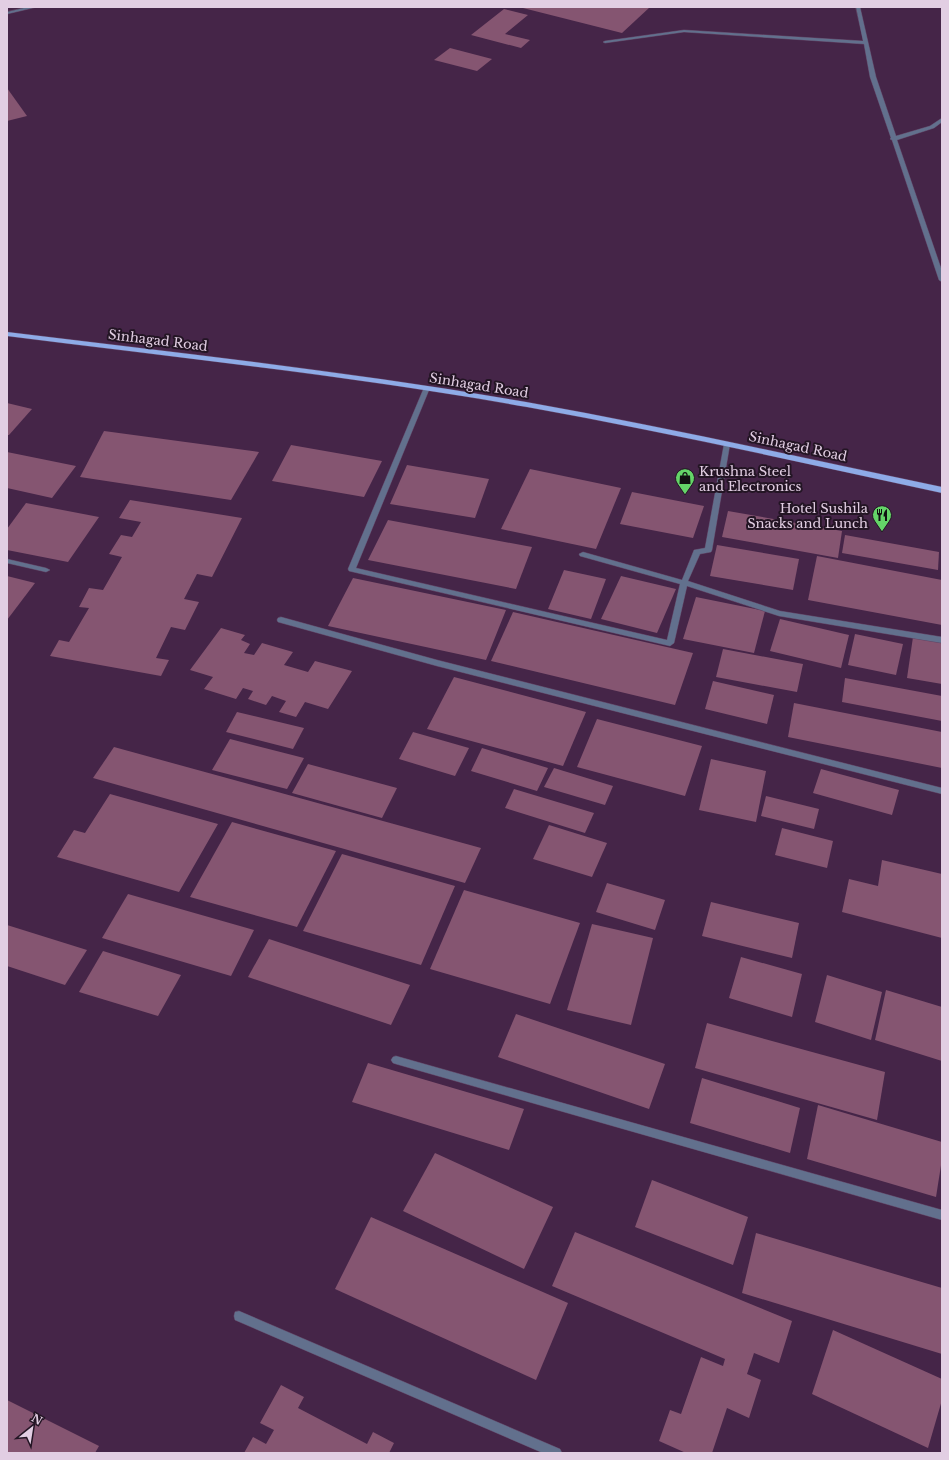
<svg xmlns="http://www.w3.org/2000/svg" width="949" height="1460" viewBox="0 0 949 1460" font-family="'Libre Baskerville',serif">
	<style>
		.building { fill: #855571 }
		.lines { fill: none; stroke-linecap: round; stroke-linejoin: round }
		.service-casing { stroke: #614364; stroke-width: 1 }
		.minor-casing { stroke: #614364; stroke-width: 1 }
		.primary-casing { stroke: #614364; stroke-width: 1 }
		.service { fill: #62708d; fill-rule: evenodd }
		.minor { fill: #62708d; fill-rule: evenodd }
		.primary { fill: #8eabe7; fill-rule: evenodd }
		.labels { text-anchor: middle; stroke-width: 4; stroke-linejoin: round; paint-order: stroke }
		.street-label { font-size: 13px; fill: #e2cee3; stroke: #231524 }
		.poi-label { font-size: 13px; fill: #e2cee3; stroke: #231524; text-anchor: start }
	</style>
	<rect width="100%" height="100%" fill="#452548"/>
	<g class="building">
		<polygon points="519,7 650,7 622,33"/>
		<polygon points="504,9 528,15 505,34 530,40 521,48 471,35"/>
		<polygon points="450,48 492,59 477,71 434,60"/>
		<polygon points="7,88 27,116 7,121"/>
		<polygon points="7,403 32,409 9,435 7,435"/>
		<polygon points="104,431 259,452 231,500 80,477"/>
		<polygon points="291,445 382,461 364,497 272,481"/>
		<polygon points="7,452 76,466 52,498 7,488"/>
		<polygon points="407,465 489,479 475,518 390,504"/>
		<polygon points="530,469 621,488 596,549 501,529"/>
		<polygon points="632,492 704,506 693,538 620,524"/>
		<polygon points="130,500 242,518 212,577 197,574 184,599 199,602 185,630 171,627 156,658 169,660 161,676 50,656 59,640 69,642 89,608 79,607 89,588 103,590 122,557 109,554 121,535 132,537 141,522 119,518"/>
		<polygon points="26,503 99,517 68,562 7,550 7,529"/>
		<polygon points="728,511 842,531 838,558 722,537"/>
		<polygon points="388,520 532,547 516,589 368,560"/>
		<polygon points="845,535 939,552 938,570 842,553"/>
		<polygon points="717,545 799,559 793,590 710,576"/>
		<polygon points="817,556 942,580 942,625 808,600"/>
		<polygon points="564,570 606,579 591,619 548,609"/>
		<polygon points="7,576 35,583 7,620"/>
		<polygon points="621,576 676,589 657,633 601,619"/>
		<polygon points="353,578 506,610 486,660 328,626"/>
		<polygon points="696,597 765,611 754,653 683,639"/>
		<polygon points="513,612 693,653 675,705 491,661"/>
		<polygon points="780,619 849,635 841,668 770,651"/>
		<polygon points="221,628 245,635 241,640 250,644 244,653 254,655 262,643 293,652 284,665 308,672 315,661 352,671 328,709 305,702 296,717 279,712 286,701 272,696 266,705 248,699 253,691 243,688 236,699 204,689 213,677 190,670"/>
		<polygon points="855,634 903,644 896,675 848,665"/>
		<polygon points="913,637 942,643 942,684 907,678"/>
		<polygon points="723,649 803,664 797,692 716,677"/>
		<polygon points="454,677 586,712 563,766 427,729"/>
		<polygon points="845,678 942,696 942,721 842,702"/>
		<polygon points="713,681 774,695 767,724 705,709"/>
		<polygon points="794,703 942,732 942,768 788,737"/>
		<polygon points="237,712 304,728 293,749 226,732"/>
		<polygon points="597,719 702,746 685,796 577,767"/>
		<polygon points="413,732 469,748 455,776 399,759"/>
		<polygon points="230,739 304,758 287,789 212,770"/>
		<polygon points="114,747 481,848 465,883 93,778"/>
		<polygon points="482,748 548,768 537,791 471,771"/>
		<polygon points="711,759 766,771 756,822 699,810"/>
		<polygon points="308,764 397,788 382,818 292,793"/>
		<polygon points="554,768 613,786 605,805 544,787"/>
		<polygon points="821,769 899,790 892,815 813,793"/>
		<polygon points="514,789 594,813 585,833 505,808"/>
		<polygon points="110,794 218,824 179,892 57,857 74,830 85,833"/>
		<polygon points="766,796 819,809 814,829 761,816"/>
		<polygon points="232,822 336,851 297,927 190,897"/>
		<polygon points="549,825 607,843 592,877 533,859"/>
		<polygon points="782,828 833,841 827,868 775,855"/>
		<polygon points="342,854 455,886 421,965 303,931"/>
		<polygon points="882,860 942,874 942,938 842,912 849,879 878,886"/>
		<polygon points="607,883 665,900 655,930 596,912"/>
		<polygon points="464,890 580,923 550,1004 430,969"/>
		<polygon points="128,894 254,930 231,976 102,938"/>
		<polygon points="711,902 799,923 792,958 702,936"/>
		<polygon points="592,924 653,938 631,1025 567,1010"/>
		<polygon points="7,925 87,950 65,985 7,966"/>
		<polygon points="269,939 410,985 391,1025 248,977"/>
		<polygon points="103,951 181,975 158,1016 79,992"/>
		<polygon points="741,957 802,974 792,1017 729,998"/>
		<polygon points="827,975 882,992 871,1040 815,1022"/>
		<polygon points="886,990 942,1007 942,1061 875,1040"/>
		<polygon points="516,1014 665,1064 649,1109 498,1057"/>
		<polygon points="707,1023 885,1072 877,1120 695,1068"/>
		<polygon points="368,1063 524,1109 509,1150 352,1102"/>
		<polygon points="702,1078 800,1108 790,1153 690,1123"/>
		<polygon points="818,1105 942,1142 942,1159 936,1197 807,1159"/>
		<polygon points="435,1153 553,1207 524,1269 403,1211"/>
		<polygon points="652,1180 748,1217 733,1265 635,1227"/>
		<polygon points="371,1217 568,1303 536,1380 335,1289"/>
		<polygon points="575,1232 792,1321 779,1363 754,1353 747,1374 761,1380 749,1418 727,1408 712,1453 686,1453 659,1441 670,1410 681,1414 701,1357 723,1366 725,1359 552,1286"/>
		<polygon points="756,1233 942,1288 942,1354 742,1293"/>
		<polygon points="833,1330 942,1379 942,1400 928,1448 812,1394"/>
		<polygon points="281,1385 304,1397 298,1408 367,1444 373,1432 394,1443 389,1453 244,1453 253,1437 266,1444 274,1430 260,1423"/>
		<polygon points="7,1400 99,1446 95,1453 7,1453"/>
	</g>
	<g class="lines">
		<g class="service-casing">
			<g id="service">
				<polygon points="28,7 37,7 7,14 7,12"/>
				<polygon points="856,7 860,7 876,77 896,136 930,126 942,118 942,122 934,128 897,140 942,271 942,282 939,280 892,140 890,139 891,138 870,77 864,44 684,32 605,43 603,42 605,41 684,30 863,41"/>
			</g>
		</g>
		<g class="minor-casing">
			<g id="minor">
				<polygon points="426,388 429,390 356,568 667,640 680,584 580,556 579,554 583,552 682,580 694,550 705,548 724,444 727,442 730,444 712,550 711,552 700,554 688,581 780,611 942,637 942,643 779,616 687,586 674,643 670,646 349,571 348,569 423,390"/>
				<polygon points="7,559 46,568 50,570 46,572 7,563"/>
				<polygon points="281,617 437,660 942,788 942,794 437,666 278,622 277,620 278,618"/>
				<polygon points="396,1056 942,1210 942,1220 396,1064 393,1063 391,1060 393,1057"/>
				<polygon points="239,1311 560,1449 562,1453 543,1453 235,1320 234,1316 235,1312"/>
			</g>
		</g>
		<g class="primary-casing">
			<path id="primary" d="M7 332C180 353 354 372 526 402 666 427 804 458 942 487V493C804 463 666 432 527 407 355 376 180 358 7 336Z"/>
		</g>
		<use href="#service" class="service"/>
		<use href="#minor" class="minor"/>
		<use href="#primary" class="primary"/>
	</g>
	<defs>
		<g id="shop-pin" transform="scale(1)"><path d="M0 17L-7.5 6A9.5 9.5 0 1 1 7.5 6Z" fill="#64d468" stroke="#231524"/><path d="M-5-2.5h2.3a2.7 3.5 0 0 1 5.4 0H5L5.5 6h-11ZM-1.5-2.5h3a1.5 2.3 0 0 0-3 0Z" fill="#111"/></g>
		<g id="restaurant-pin" transform="scale(1)"><path d="M0 17L-7.5 6A9.5 9.5 0 1 1 7.5 6Z" fill="#64d468" stroke="#231524"/><path d="M-5-6h1v4h1v-4h1v4h1v-4h1v5L-1.5 .5V6h-2V.5L-5-1ZM5-6V6H3V1.5H1.5Q1.5-4 5-6Z" fill="#111"/></g>
	</defs>
	<g fill-rule="evenodd">
		<use href="#shop-pin" x="685" y="478"/>
		<use href="#restaurant-pin" x="882" y="515"/>
	</g>
	<g class="labels">
		<g class="street-label">
			<text transform="translate(158 340) rotate(7)" y="5">Sinhagad Road</text>
			<text transform="translate(479 385) rotate(9)" y="5">Sinhagad Road</text>
			<text transform="translate(798 446) rotate(12)" y="5">Sinhagad Road</text>
		</g>
		<g class="poi-label">
			<text x="699" y="476">Krushna Steel<tspan x="699" dy="15">and Electronics</tspan></text>
			<text x="868" y="513" text-anchor="end">Hotel Sushila<tspan x="868" dy="15">Snacks and Lunch</tspan></text>
		</g>
	</g>
	<rect width="949" height="1460" fill="none" stroke="#e2cee3" stroke-width="16"/>
	<g transform="translate(32 1428) rotate(30)" stroke="#231524" stroke-width="3" paint-order="stroke">
	<path d="M0-3L7 15L0 10L-7 15Z" fill="#e2cee3"/>
	<text y="-6" font-size="11" font-weight="bold" text-anchor="middle" fill="#e2cee3">N</text>
	</g>
</svg>
